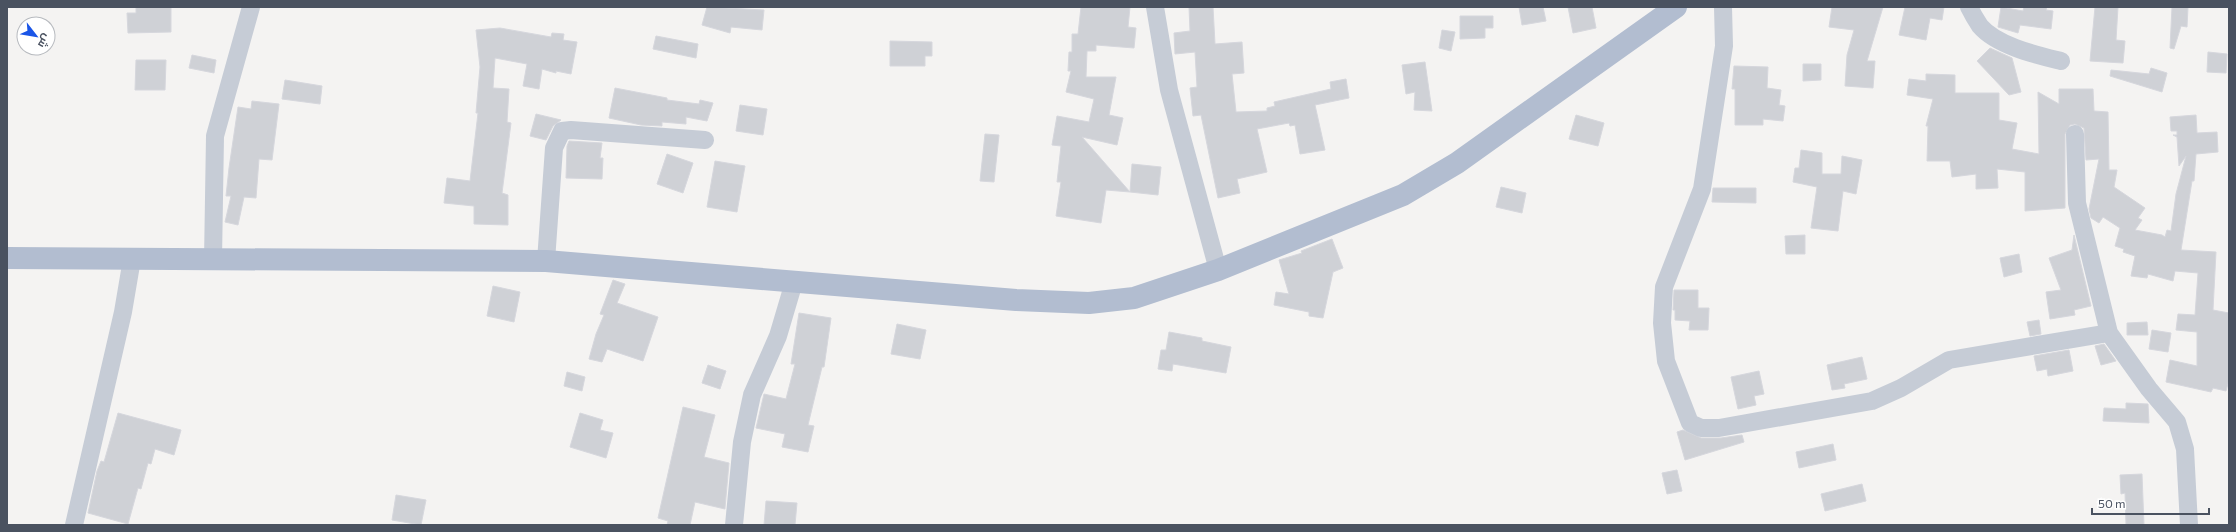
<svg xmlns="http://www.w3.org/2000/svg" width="2236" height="532" viewBox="0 0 2236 532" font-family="Commissioner,Cairo,sans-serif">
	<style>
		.building { fill: #cfd1d6; stroke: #d6d7dd }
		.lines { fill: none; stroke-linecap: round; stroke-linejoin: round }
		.minor { stroke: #c6ccd6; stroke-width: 18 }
		.major { stroke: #b2bdd0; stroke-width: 22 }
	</style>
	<rect width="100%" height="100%" fill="#f4f3f2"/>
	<g class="building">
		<polygon points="136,7 171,7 171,32 128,33 127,13 136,13"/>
		<polygon points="707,7 764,10 762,30 731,27 730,33 702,25"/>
		<polygon points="1081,7 1130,7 1128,27 1136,28 1134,48 1096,45 1096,51 1087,51 1086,77 1116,77 1109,115 1123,118 1117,145 1082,137 1130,192 1106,190 1101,223 1056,216 1061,182 1057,182 1061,146 1052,145 1057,116 1089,122 1094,99 1066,92 1071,71 1068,71 1069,52 1072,52 1072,34 1078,34"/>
		<polygon points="1189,7 1213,7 1215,44 1242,42 1244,73 1232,74 1236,112 1267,111 1267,108 1275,106 1274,102 1331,89 1330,82 1346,79 1349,98 1315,105 1325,150 1300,154 1295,125 1290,126 1289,123 1257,129 1267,172 1237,179 1240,193 1218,198 1201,115 1193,116 1190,88 1197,87 1195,52 1175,54 1174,33 1190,31"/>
		<polygon points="1519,7 1543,7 1546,21 1522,25"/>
		<polygon points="1568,7 1592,7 1596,28 1573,33"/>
		<polygon points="1832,7 1883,7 1867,61 1875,61 1873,88 1845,86 1847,55 1854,30 1829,27"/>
		<polygon points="1905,7 1944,7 1942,20 1930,18 1926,40 1899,35"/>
		<polygon points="2001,7 2023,11 2024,7 2047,7 2046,10 2053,11 2051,29 2020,25 2018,33 1998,27"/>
		<polygon points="2095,7 2118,7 2116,40 2125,41 2123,63 2090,61"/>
		<polygon points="2172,7 2188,7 2187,27 2181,26 2174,49 2170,48"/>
		<polygon points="1460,16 1493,16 1493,28 1485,28 1485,38 1460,39"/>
		<polygon points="500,28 551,37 552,33 564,34 563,40 577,42 571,74 556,71 556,73 542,69 539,89 523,86 527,64 495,58 493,88 509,89 507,122 511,123 502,193 508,195 508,225 474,224 474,206 444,203 447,178 470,181 478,113 476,113 480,67 476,30"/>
		<polygon points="1442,30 1455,32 1451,51 1439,48"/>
		<polygon points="656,36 698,44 696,58 653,49"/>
		<polygon points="890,41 932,42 932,56 925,56 925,66 890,66"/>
		<polygon points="1990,48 2012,58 2021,92 2009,95 1977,61"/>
		<polygon points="2208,52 2227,54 2226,73 2207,72"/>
		<polygon points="192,55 216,60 214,73 189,68"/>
		<polygon points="136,60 166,60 165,90 135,90"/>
		<polygon points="1425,62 1432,111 1414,110 1415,92 1406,94 1402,65"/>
		<polygon points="1803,64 1821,64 1821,80 1803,81"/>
		<polygon points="1734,66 1768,67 1767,88 1781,90 1779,105 1785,106 1783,121 1763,119 1763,125 1735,125 1735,89 1732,89"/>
		<polygon points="2151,68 2167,73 2162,92 2110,76 2111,70 2149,74"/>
		<polygon points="1926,74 1955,75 1955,93 1999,93 1999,120 2017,123 2012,149 2039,154 2038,92 2059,104 2059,89 2093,89 2094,111 2108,112 2109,170 2117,170 2114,187 2145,208 2138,218 2142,220 2135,230 2162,235 2165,237 2167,230 2171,231 2176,194 2186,156 2179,166 2177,137 2173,135 2177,135 2177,131 2171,131 2170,117 2196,115 2197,133 2217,132 2218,152 2196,154 2194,181 2192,181 2181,250 2216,252 2213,310 2229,313 2229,380 2226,391 2213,388 2211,392 2166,382 2170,360 2197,366 2197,332 2176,330 2178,314 2195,315 2198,273 2175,271 2173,281 2148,274 2147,278 2131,276 2135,256 2123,252 2124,249 2115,246 2120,228 2103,217 2099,223 2091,218 2089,209 2099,159 2086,160 2084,128 2075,124 2070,125 2065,134 2065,208 2025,211 2025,172 1997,169 1998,188 1976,189 1976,174 1952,177 1950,161 1927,161 1928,126 1926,126 1933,99 1907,95 1909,79 1926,81"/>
		<polygon points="285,80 322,86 320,104 282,99"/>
		<polygon points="615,88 667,98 667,100 699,104 700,100 713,103 707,121 686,117 686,124 662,122 662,126 641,125 609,118"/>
		<polygon points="252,101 279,104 272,160 259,159 256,198 244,197 238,225 225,222 231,196 226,196 229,168 238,107 251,109"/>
		<polygon points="740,105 767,109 763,135 736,131"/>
		<polygon points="536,114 561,120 553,126 546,140 530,136"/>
		<polygon points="1576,115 1604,123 1598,146 1569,139"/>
		<polygon points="985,134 999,135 994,182 980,181"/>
		<polygon points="569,141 602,143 600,158 603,158 602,179 566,178 567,146"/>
		<polygon points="1801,150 1822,153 1822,174 1841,174 1842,156 1862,160 1856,194 1843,191 1838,231 1811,228 1817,187 1793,182 1795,168 1799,168"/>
		<polygon points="667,154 693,163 683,193 657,184"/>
		<polygon points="715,161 745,166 737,212 707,207"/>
		<polygon points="1132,164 1161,167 1158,195 1130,192"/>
		<polygon points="1501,187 1526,193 1522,213 1496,207"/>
		<polygon points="1713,188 1756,188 1756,203 1712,202"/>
		<polygon points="1805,235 1805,254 1786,254 1785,236"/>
		<polygon points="2074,235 2091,306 2074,310 2075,315 2050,319 2046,292 2061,290 2049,258 2072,250"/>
		<polygon points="1332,239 1343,268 1333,272 1323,318 1309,316 1309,312 1274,305 1276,292 1289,294 1279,260 1302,253 1301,251"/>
		<polygon points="2019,254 2022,272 2004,277 2000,258"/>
		<polygon points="613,280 625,284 617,303 658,317 643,361 607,349 602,362 589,359 596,334 604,315 600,314"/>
		<polygon points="493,286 520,292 514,322 487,316"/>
		<polygon points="1674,290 1698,290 1698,308 1709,308 1708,330 1689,330 1690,321 1675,320 1675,310 1673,310"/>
		<polygon points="799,313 831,318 824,367 822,367 808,425 814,426 808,452 782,447 785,434 756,428 764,394 786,399 795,364 791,364"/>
		<polygon points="2039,320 2041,334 2030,336 2027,322"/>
		<polygon points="2147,322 2148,335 2127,335 2127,323"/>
		<polygon points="897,324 926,330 920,359 891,354"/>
		<polygon points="2152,330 2171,333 2168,352 2149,349"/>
		<polygon points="1169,332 1202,338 1202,341 1231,347 1226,373 1173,364 1172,371 1158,369 1161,350 1166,350"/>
		<polygon points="2104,344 2116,361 2101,365 2095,346"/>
		<polygon points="2069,350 2073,371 2048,376 2047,369 2037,371 2034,356"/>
		<polygon points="1862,357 1867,379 1844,384 1845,388 1832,390 1827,365"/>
		<polygon points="708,365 726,371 720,389 702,383"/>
		<polygon points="1759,371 1764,394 1754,396 1756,405 1738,409 1731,377"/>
		<polygon points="567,372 585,377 582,391 564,386"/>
		<polygon points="2126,403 2148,404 2149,423 2103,421 2104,408 2126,409"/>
		<polygon points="683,407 715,415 704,457 729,463 725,508 725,509 695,502 690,525 667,525 668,521 658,518"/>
		<polygon points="118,413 181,430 174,455 155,449 151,464 148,463 141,489 138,488 128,524 88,513 97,471 101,461 104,462"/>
		<polygon points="580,413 603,420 600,430 613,433 606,458 570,447"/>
		<polygon points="1683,430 1701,438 1721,438 1742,435 1744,442 1685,460 1677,432"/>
		<polygon points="1833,444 1836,460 1799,468 1796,452"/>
		<polygon points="1677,470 1682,491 1667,494 1662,473"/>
		<polygon points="2142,474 2144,525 2126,525 2125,493 2121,494 2120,475"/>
		<polygon points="1862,484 1866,501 1825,511 1821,494"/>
		<polygon points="396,495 426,500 421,525 392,520"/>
		<polygon points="766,501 797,503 795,525 764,525"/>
	</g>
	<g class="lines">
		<g class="minor">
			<polyline points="1155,7 1169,90 1218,270"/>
			<polyline points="1723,7 1724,46 1702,189 1664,287 1662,323 1666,361 1690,423 1701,428 1719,428 1872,401 1901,388 1949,360 2109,333"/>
			<path d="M1969 7C1972 13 1976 20 1980 26 1997 46 2037 55 2061 61"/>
			<polyline points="2075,134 2077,203 2109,333 2149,389 2177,422 2185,449 2189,525"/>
			<polyline points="213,260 215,136 251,7"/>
			<polyline points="546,261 554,148 562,131 571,130 705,140"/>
			<polyline points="74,525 123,312 132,259"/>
			<polyline points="734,525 742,442 752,395 778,336 794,282"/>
		</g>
		<polyline class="major" points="7,258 546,261 1016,300 1089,303 1134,298 1218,270 1403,195 1457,163 1676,7"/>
	</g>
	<rect width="2236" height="532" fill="none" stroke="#4a5260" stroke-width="16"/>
	<g transform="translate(36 36) rotate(121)"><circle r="19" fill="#ffffff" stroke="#b7babf"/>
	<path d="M0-3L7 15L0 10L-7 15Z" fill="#1a55e7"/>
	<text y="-6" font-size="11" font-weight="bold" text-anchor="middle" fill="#4a5260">ش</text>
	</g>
	<path d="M2092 508v6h117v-6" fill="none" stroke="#4a5260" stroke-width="2"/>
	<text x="2098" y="508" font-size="12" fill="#4a5260" stroke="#ffffff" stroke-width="3" paint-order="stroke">50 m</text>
</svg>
